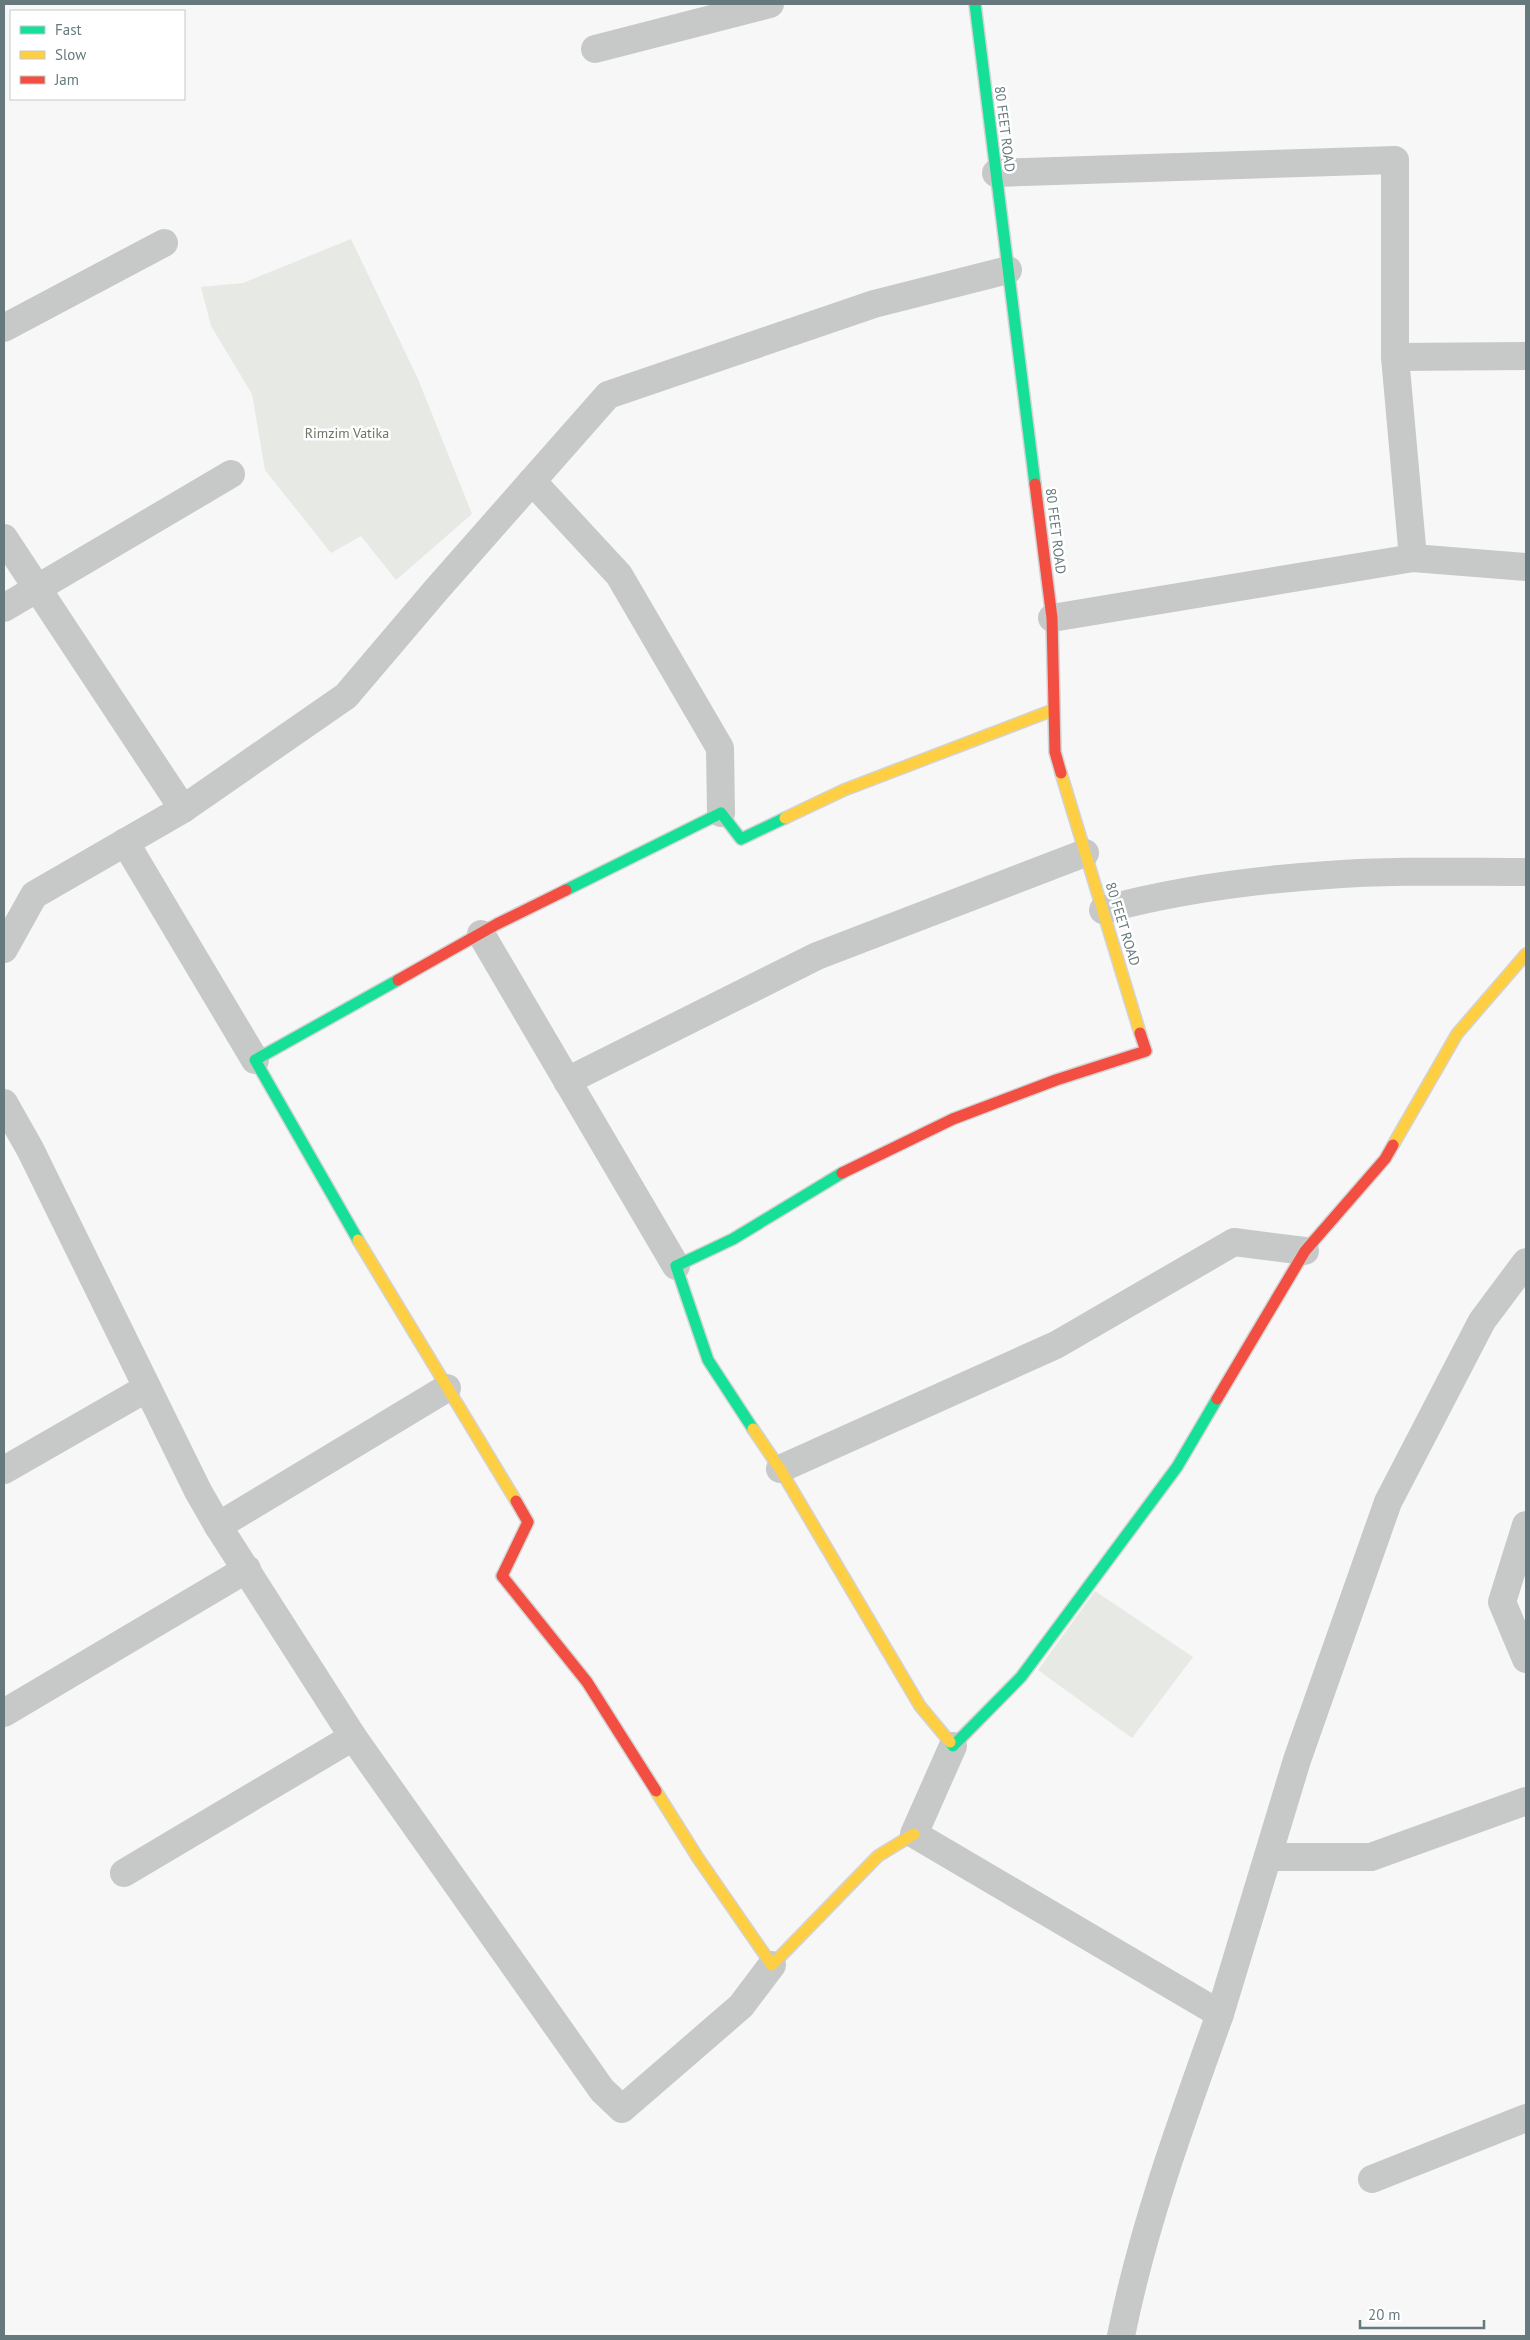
<svg xmlns="http://www.w3.org/2000/svg" width="1530" height="2340" viewBox="0 0 1530 2340" font-family="'PT Sans',sans-serif">
	<style>
		.green { fill: #e7e9e5 }
		.lines { fill: none; stroke-linecap: round; stroke-linejoin: round }
		.fast-casing { stroke: #d2d3d4; stroke-width: 14 }
		.slow-casing { stroke: #d2d3d4; stroke-width: 14 }
		.jam-casing { stroke: #d2d3d4; stroke-width: 14 }
		.street { stroke: #c7c8c8; stroke-width: 28 }
		.fast { stroke: #16e098; stroke-width: 11 }
		.slow { stroke: #ffcf43; stroke-width: 11 }
		.jam { stroke: #f24e42; stroke-width: 11 }
		.labels { text-anchor: middle; stroke-width: 5; stroke-linejoin: round; paint-order: stroke }
		.street-label { font-size: 14px; fill: #667a7d; stroke: #fff }
		.park-label { font-size: 14px; fill: #6d7665; stroke: #fff }
	</style>
	<rect width="100%" height="100%" fill="#f7f7f7"/>
	<g class="green">
		<polygon points="351,239 418,379 472,514 396,580 361,536 331,553 265,470 252,394 211,326 201,287 243,283"/>
		<polygon points="1095,1591 1193,1657 1132,1738 1038,1670"/>
	</g>
	<g class="lines">
		<g class="fast-casing">
			<g id="fast">
				<polyline points="975,4 1035,484"/>
				<polyline points="566,890 721,813 741,839 785,818"/>
				<polyline points="358,1240 255,1060 398,980"/>
				<polyline points="753,1429 708,1360 676,1266 733,1239 842,1173"/>
				<polyline points="950,1742 953,1746 1021,1677 1177,1467 1217,1399"/>
			</g>
		</g>
		<g class="slow-casing">
			<g id="slow">
				<polyline points="1061,773 1140,1033"/>
				<polyline points="785,818 844,790 1053,710"/>
				<polyline points="1393,1145 1457,1034 1526,954"/>
				<polyline points="358,1240 516,1501"/>
				<polyline points="753,1429 780,1469 920,1706 950,1742"/>
				<polyline points="656,1791 698,1858 772,1965 878,1856 914,1834"/>
			</g>
		</g>
		<g class="jam-casing">
			<g id="jam">
				<polyline points="1035,484 1052,618 1055,752 1061,773"/>
				<polyline points="398,980 497,924 566,890"/>
				<polyline points="842,1173 953,1119 1056,1080 1146,1051 1140,1033"/>
				<polyline points="1217,1399 1305,1251 1385,1159 1393,1145"/>
				<polyline points="516,1501 528,1522 502,1576 587,1682 656,1791"/>
			</g>
		</g>
		<g class="street">
			<polyline points="595,49 770,4"/>
			<polyline points="996,173 1395,160 1395,357 1526,356"/>
			<polyline points="4,328 164,243"/>
			<polyline points="1395,357 1413,558"/>
			<polyline points="532,481 619,575 720,748 721,813"/>
			<polyline points="4,538 183,809 346,696 437,589 608,395 874,304 1008,270"/>
			<polyline points="4,608 231,474"/>
			<polyline points="1052,618 1413,558 1526,567"/>
			<polyline points="125,842 255,1060"/>
			<path d="M1103 910C1176 890 1252 880 1328 875 1394 870 1461 872 1526 872"/>
			<polyline points="481,934 676,1266"/>
			<polyline points="4,949 34,895 183,809"/>
			<polyline points="567,1081 817,956 1085,853"/>
			<polyline points="4,1103 30,1149 198,1491 218,1526 353,1737 602,2090 622,2109 741,2006 772,1965"/>
			<polyline points="780,1469 1056,1345 1234,1242 1305,1251"/>
			<polyline points="4,1470 147,1388"/>
			<polyline points="1526,1525 1502,1602 1526,1659"/>
			<polyline points="218,1526 447,1388"/>
			<polyline points="4,1713 247,1569"/>
			<path d="M953 1746 914 1834 1220 2014C1182 2120 1143 2226 1121 2336"/>
			<polyline points="1268,1857 1371,1857 1526,1801"/>
			<polyline points="124,1873 353,1737"/>
			<polyline points="1220,2014 1297,1760 1388,1502 1482,1321 1526,1262"/>
			<polyline points="1372,2179 1526,2118"/>
		</g>
		<use href="#fast" class="fast"/>
		<use href="#slow" class="slow"/>
		<use href="#jam" class="jam"/>
	</g>
	<g class="labels">
		<g class="street-label">
			<text transform="translate(1005 129) rotate(83)" y="5">80 FEET ROAD</text>
			<text transform="translate(1056 531) rotate(83)" y="5">80 FEET ROAD</text>
			<text transform="translate(1123 924) rotate(73)" y="5">80 FEET ROAD</text>
		</g>
		<g class="park-label">
			<text x="347" y="438">Rimzim Vatika</text>
		</g>
	</g>
	<rect width="1530" height="2340" fill="none" stroke="#667a7d" stroke-width="10"/>
	<rect x="10" y="10" width="175" height="90" fill="#ffffff" stroke="#c2cacb"/>
	<rect x="20" y="26" width="25" height="8" fill="#16e098" stroke="#c2cacb"/>
	<text x="55" y="35" font-size="15" fill="#667a7d">Fast</text>
	<rect x="20" y="51" width="25" height="8" fill="#ffcf43" stroke="#c2cacb"/>
	<text x="55" y="60" font-size="15" fill="#667a7d">Slow</text>
	<rect x="20" y="76" width="25" height="8" fill="#f24e42" stroke="#c2cacb"/>
	<text x="55" y="85" font-size="15" fill="#667a7d">Jam</text>
	<path d="M1360 2320v8h124v-8" fill="none" stroke="#667a7d" stroke-width="2.5"/>
	<text x="1368" y="2320" font-size="15" fill="#667a7d" stroke="#ffffff" stroke-width="4" paint-order="stroke">20 m</text>
</svg>
